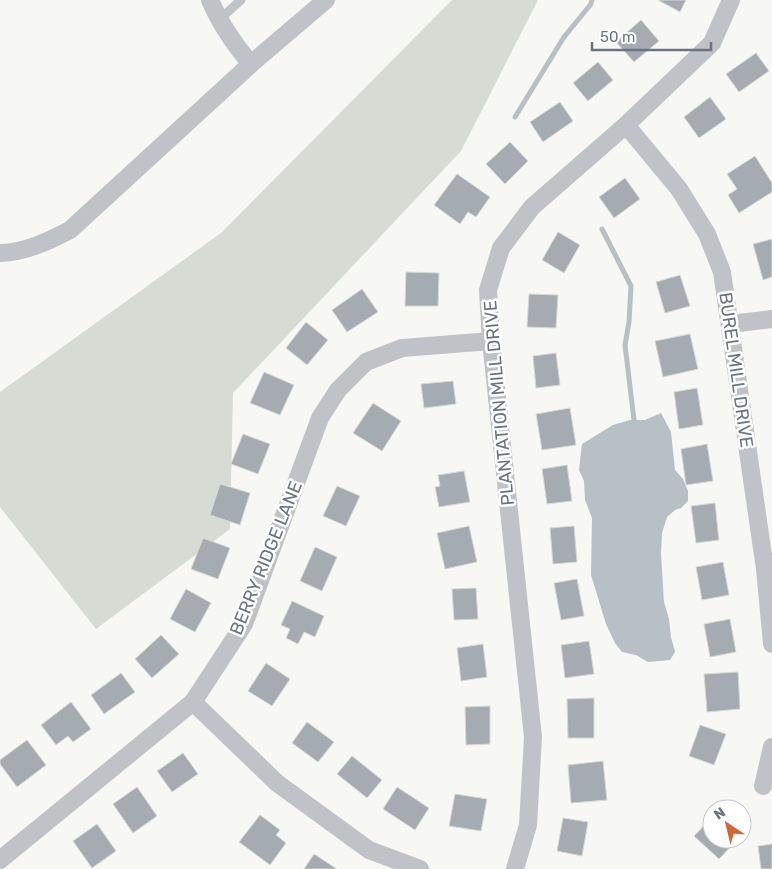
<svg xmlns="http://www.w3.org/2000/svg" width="772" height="869" viewBox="0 0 772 869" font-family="Rubik,sans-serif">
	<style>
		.green { fill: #d6dbd4 }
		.water { fill: #b7c0c5 }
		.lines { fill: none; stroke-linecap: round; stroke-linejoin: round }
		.stream { stroke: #b7c0c5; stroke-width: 5 }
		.building { fill: #a4abb1; stroke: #d8d9d7 }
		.lane { stroke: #bfc2c6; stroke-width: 9 }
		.street { stroke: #bfc2c6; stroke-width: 18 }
		.labels { text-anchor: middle; stroke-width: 5; stroke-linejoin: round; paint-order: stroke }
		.street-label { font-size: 18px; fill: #697582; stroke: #fff }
	</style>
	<rect width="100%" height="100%" fill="#f7f7f4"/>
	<polygon class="green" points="452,0 538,0 461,151 233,393 230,529 96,629 0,507 0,392 221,233"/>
	<polygon class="water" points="661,413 671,432 675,470 683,479 688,491 688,501 681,508 675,510 667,517 662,533 661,554 664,602 669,619 671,637 675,652 670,660 648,662 636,655 622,652 615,643 606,624 591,575 592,518 585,500 584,481 579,470 582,444 613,425 630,420 645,420"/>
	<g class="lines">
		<g class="stream">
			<polyline points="515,117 564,37 591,4 592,0"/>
			<polyline points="602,229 631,286 629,322 625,345 634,420"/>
		</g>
	</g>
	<g class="building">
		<polygon points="658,0 686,0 680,12"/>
		<polygon points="641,20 659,41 634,62 616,42"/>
		<polygon points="756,53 769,71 739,92 726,74"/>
		<polygon points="598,62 613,80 588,101 573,83"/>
		<polygon points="710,97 726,119 699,138 684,117"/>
		<polygon points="560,102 573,121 543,142 530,122"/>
		<polygon points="510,142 528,161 505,184 486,164"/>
		<polygon points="755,156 772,183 772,192 739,213 728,195 737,189 727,174"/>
		<polygon points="457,174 490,197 476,217 468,212 460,224 434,205"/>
		<polygon points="625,178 640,199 614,218 599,197"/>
		<polygon points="558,232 580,245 564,273 542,260"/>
		<polygon points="772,239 772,277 763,280 753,244"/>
		<polygon points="406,272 439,273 438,306 405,306"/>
		<polygon points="680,275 690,306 665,313 656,282"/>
		<polygon points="362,289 378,312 347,332 332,310"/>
		<polygon points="529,294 558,295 556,328 527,327"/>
		<polygon points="306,322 328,340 307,365 286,348"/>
		<polygon points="690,334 698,369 663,377 655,341"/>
		<polygon points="556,353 560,385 536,388 533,356"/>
		<polygon points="264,372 294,385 280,415 250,403"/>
		<polygon points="453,381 456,404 424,408 421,384"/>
		<polygon points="697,388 703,425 679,429 674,392"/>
		<polygon points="373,403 401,421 382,451 353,433"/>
		<polygon points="570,408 576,445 542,450 536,414"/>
		<polygon points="243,434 270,444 258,474 231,464"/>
		<polygon points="707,444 713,481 686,485 681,449"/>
		<polygon points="567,465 572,501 547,504 542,469"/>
		<polygon points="464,471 470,502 439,507 435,487 440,486 438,475"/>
		<polygon points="220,484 250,493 240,525 210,515"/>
		<polygon points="337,486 360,496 346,526 323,516"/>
		<polygon points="715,503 719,540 696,543 691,506"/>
		<polygon points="469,526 477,562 445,569 437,533"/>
		<polygon points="574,526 577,562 553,564 550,528"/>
		<polygon points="203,538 230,548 218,579 191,569"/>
		<polygon points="315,547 337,557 322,591 300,581"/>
		<polygon points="723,562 729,595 702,600 696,567"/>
		<polygon points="577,579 584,616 561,620 554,583"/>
		<polygon points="476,588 478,619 454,620 452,589"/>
		<polygon points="186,589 211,603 195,632 170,619"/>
		<polygon points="292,601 324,616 315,637 304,632 298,644 286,638 290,629 281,625"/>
		<polygon points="730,619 736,652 710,657 704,624"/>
		<polygon points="161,635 179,654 152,678 135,659"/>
		<polygon points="589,641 594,674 565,678 561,645"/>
		<polygon points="483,644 487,677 461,681 457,648"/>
		<polygon points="266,663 290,679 272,706 248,691"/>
		<polygon points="738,672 740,709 707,712 704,674"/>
		<polygon points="121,673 135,692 104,714 91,695"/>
		<polygon points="594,698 594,738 568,738 567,699"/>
		<polygon points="71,702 91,729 73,742 68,736 56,745 41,725"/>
		<polygon points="490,706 490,744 466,745 465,707"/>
		<polygon points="307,722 334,742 318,762 292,743"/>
		<polygon points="700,725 726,734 714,765 689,756"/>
		<polygon points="27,740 46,765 17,787 0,764 0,760"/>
		<polygon points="183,753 198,774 172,792 157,771"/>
		<polygon points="352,756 382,780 367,798 337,774"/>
		<polygon points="603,761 607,800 571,803 568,765"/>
		<polygon points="137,787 157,816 133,833 113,804"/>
		<polygon points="397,787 429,808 415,830 383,809"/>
		<polygon points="455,794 487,799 481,831 449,826"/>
		<polygon points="260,815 280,830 276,835 286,843 270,865 239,842"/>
		<polygon points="712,817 712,839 737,840 719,859 694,836"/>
		<polygon points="563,818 588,822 582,856 557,851"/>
		<polygon points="97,824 116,851 92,868 73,841"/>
		<polygon points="772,844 772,869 761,869 758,846"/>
		<polygon points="314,854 337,869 304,869"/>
	</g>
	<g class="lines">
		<polyline class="lane" points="219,20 241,0"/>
		<g class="street">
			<path d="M210 0C220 24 234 44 251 64"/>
			<polyline points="626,125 679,189 707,234 722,272 765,569 772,644"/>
			<path d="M0 253C26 252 47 242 70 230L251 64 326 0"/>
			<polyline points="730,324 772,319"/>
			<polyline points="193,702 277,783 369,850 420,869"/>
			<polyline points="763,786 772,747"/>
			<polyline points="0,860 193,702 244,624 320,418 338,390 366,362 402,348 491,341"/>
			<polyline points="515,869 528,825 533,737 491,341 488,290 501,248 532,207 626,125 712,43 731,0"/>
		</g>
	</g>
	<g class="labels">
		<g class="street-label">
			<text transform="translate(736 370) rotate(82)" y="6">BUREL MILL DRIVE</text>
			<text transform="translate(499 403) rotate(-95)" y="6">PLANTATION MILL DRIVE</text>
			<text transform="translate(266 558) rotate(-68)" y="6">BERRY RIDGE LANE</text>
		</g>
	</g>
	<g transform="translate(727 824) rotate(325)"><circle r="24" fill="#ffffff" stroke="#c3c8cd"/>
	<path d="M0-4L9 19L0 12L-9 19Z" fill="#d26839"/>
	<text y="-8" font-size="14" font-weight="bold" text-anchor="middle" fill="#697582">N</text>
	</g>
	<path d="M592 42v8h119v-8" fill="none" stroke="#697582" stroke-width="2.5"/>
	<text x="600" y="42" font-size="15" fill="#697582" stroke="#ffffff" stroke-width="4" paint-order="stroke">50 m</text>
</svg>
